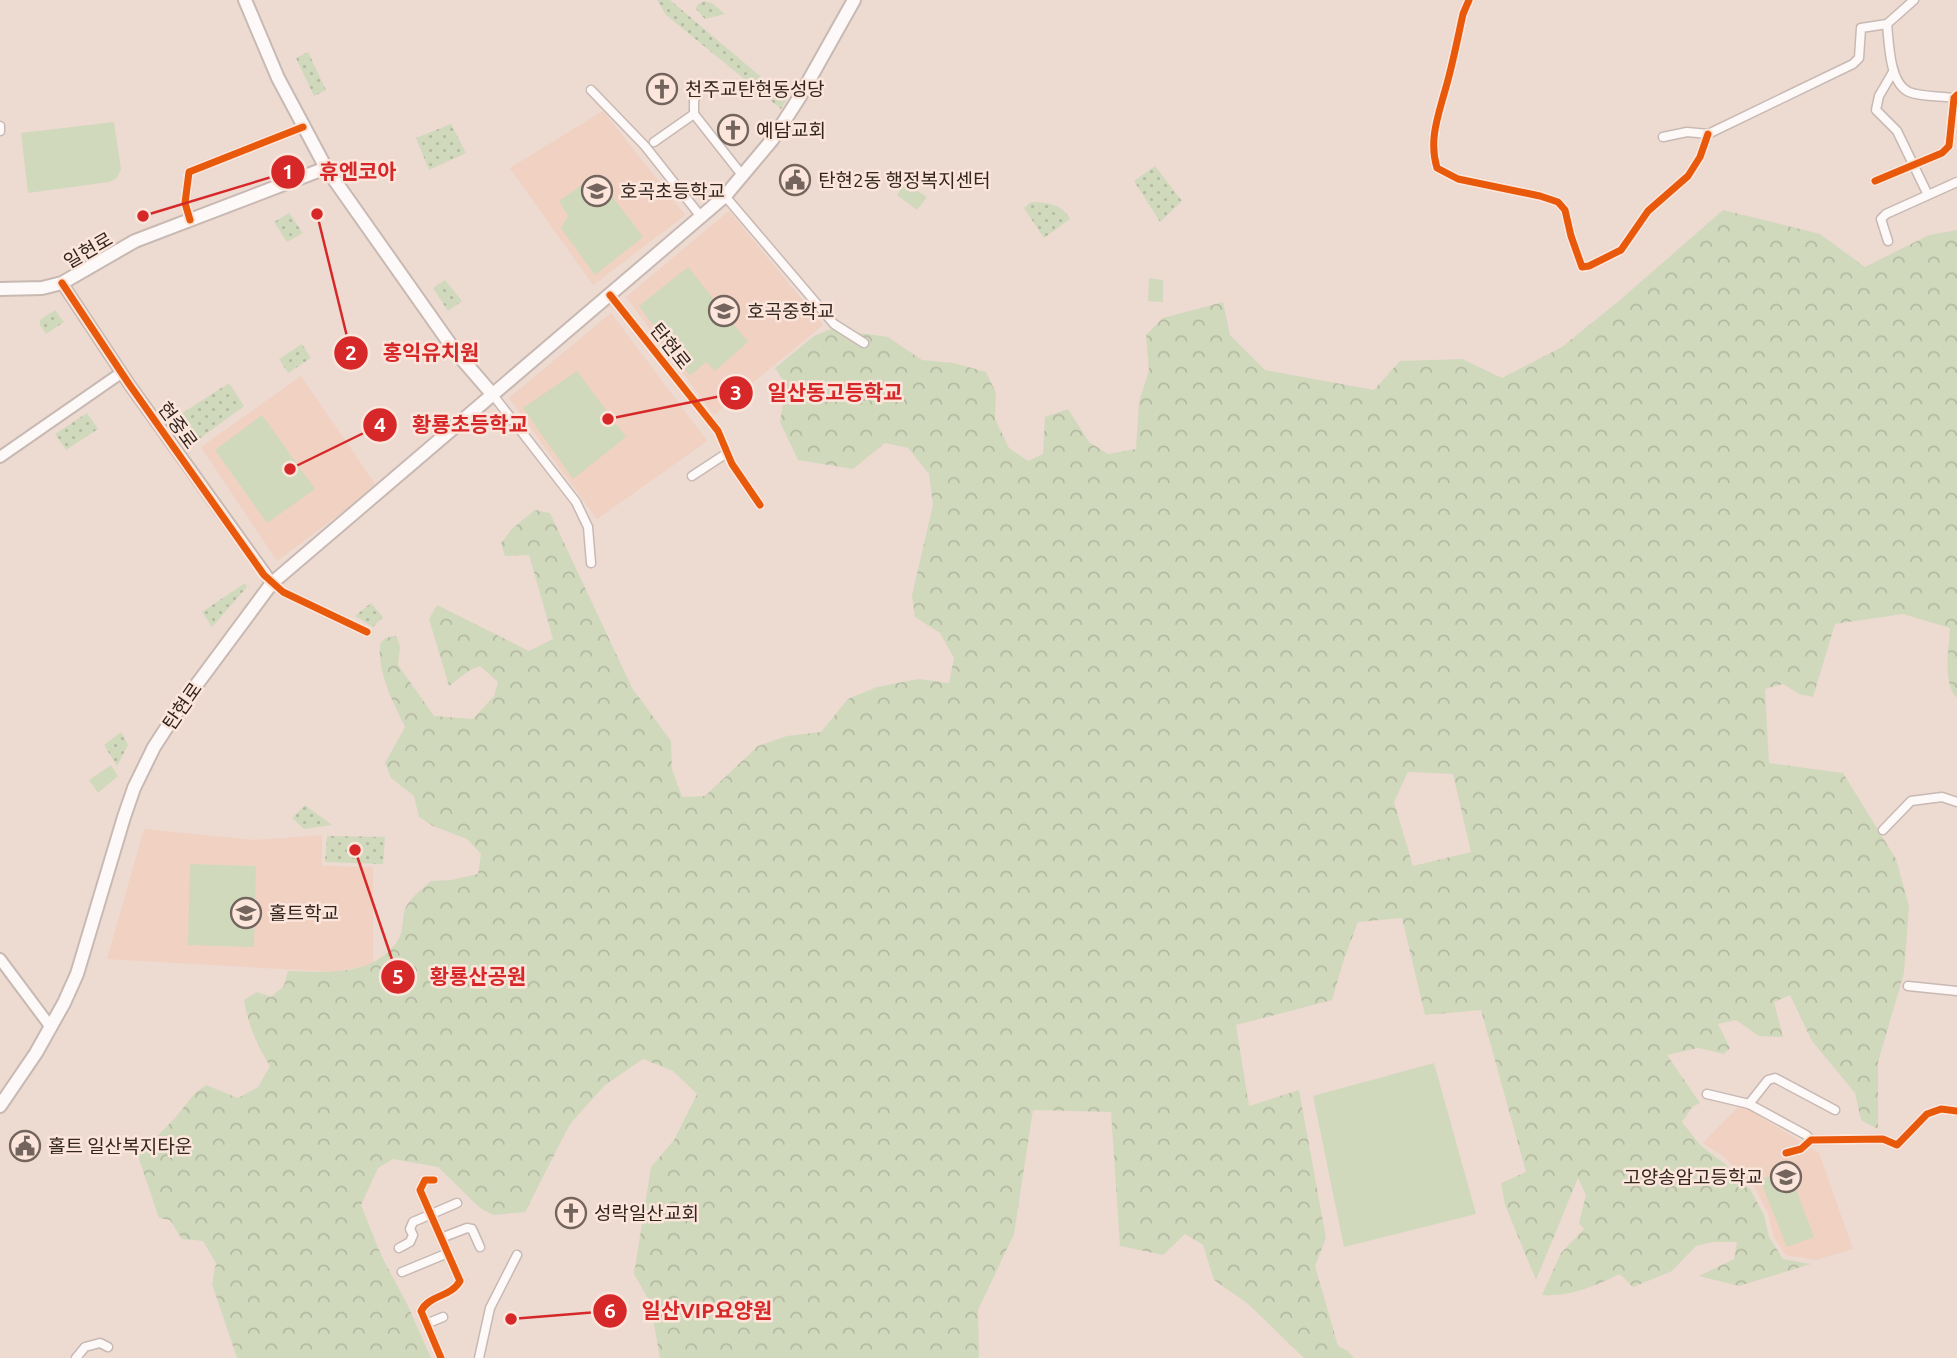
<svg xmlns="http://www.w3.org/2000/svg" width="1957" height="1358" viewBox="0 0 1957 1358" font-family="Ubuntu,'Noto Sans KR',sans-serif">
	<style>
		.built { fill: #f0d1c2 }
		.green { fill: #d1d9bd }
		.forest { fill: url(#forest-crowns); fill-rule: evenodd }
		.park { fill: url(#park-dots) }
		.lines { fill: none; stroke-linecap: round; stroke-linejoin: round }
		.minor-casing { stroke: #c8b9b3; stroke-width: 11 }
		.tertiary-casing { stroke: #c8b9b3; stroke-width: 14 }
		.secondary-casing { stroke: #c8b9b3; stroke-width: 16 }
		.minor { stroke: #fcf9f8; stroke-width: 8 }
		.tertiary { stroke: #fcf9f8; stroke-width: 10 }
		.secondary { stroke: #fcf9f8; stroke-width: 12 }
		.cycleway-casing { stroke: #fce6dc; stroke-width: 11 }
		.cycleway { stroke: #e8590c; stroke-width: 7 }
		.labels { text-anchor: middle; stroke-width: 5; stroke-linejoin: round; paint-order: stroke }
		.poi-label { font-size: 19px; fill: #32261f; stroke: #fce6dc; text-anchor: start }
		.street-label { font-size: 19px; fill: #32261f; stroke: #fce6dc }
		.leader { fill: none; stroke: #d62828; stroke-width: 2.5 }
		.callout-dot { fill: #d62828; stroke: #fce6dc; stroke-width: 2.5 }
		.mark-label { font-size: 21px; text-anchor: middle; font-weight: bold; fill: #fff }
		.callout-label { font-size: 21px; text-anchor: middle; font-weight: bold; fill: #d62828; stroke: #fce6dc; stroke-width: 5; stroke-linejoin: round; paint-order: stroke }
	</style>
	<defs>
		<pattern id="forest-crowns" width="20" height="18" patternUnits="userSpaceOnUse" patternTransform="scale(1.75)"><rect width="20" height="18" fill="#d1d9bd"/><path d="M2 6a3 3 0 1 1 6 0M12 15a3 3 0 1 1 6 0" fill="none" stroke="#b4baa2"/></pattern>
		<pattern id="park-dots" width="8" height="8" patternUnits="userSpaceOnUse" patternTransform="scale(1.75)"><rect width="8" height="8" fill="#d1d9bd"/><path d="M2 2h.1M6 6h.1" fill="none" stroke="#b4baa2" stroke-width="1.8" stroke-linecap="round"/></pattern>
	</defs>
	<rect width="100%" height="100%" fill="#eddad1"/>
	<g class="built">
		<polygon points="603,111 685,215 593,285 510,168"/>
		<polygon points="729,211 823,325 714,415 626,297"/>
		<polygon points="611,313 707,441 597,519 509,398"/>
		<polygon points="301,376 375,484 345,510 277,561 201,447"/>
		<polygon points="144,829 254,840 322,835 322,866 373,867 373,964 335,972 107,959"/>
		<polygon points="1738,1107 1750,1110 1819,1153 1853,1249 1815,1260 1786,1255 1774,1238 1768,1213 1754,1186 1723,1156 1703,1143"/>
	</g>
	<g class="green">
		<polygon points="114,122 121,169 117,178 109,182 28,193 21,133"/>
		<polygon points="596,175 643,237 595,275 561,228 568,216 559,201"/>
		<polygon points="905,183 927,197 917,210 897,195"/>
		<polygon points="688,267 748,342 715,371 706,362 690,376 639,306"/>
		<polygon points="1149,278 1163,280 1163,302 1148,301"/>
		<polygon points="577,371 626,437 573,479 523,408"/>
		<polygon points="262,415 315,489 267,523 215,450"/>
		<polygon points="111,765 118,776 98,793 89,780"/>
		<polygon points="190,864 256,866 254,947 188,945"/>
		<polygon points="1434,1063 1476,1214 1344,1247 1313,1096"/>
		<polygon points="1788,1168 1814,1237 1787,1247 1760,1180"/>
	</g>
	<path class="forest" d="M1723 210 1820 234 1865 267 1929 235 1957 230V698C1942 682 1949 649 1950 628L1903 614 1835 624 1813 697 1799 694 1783 684 1765 689 1769 763 1843 773 1896 859 1909 906 1904 973 1878 1062V1129L1861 1120 1855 1093 1812 1041 1790 995 1774 1002 1783 1037 1759 1036 1736 1020 1718 1024 1730 1048 1724 1054 1698 1048 1667 1055 1700 1103 1692 1107 1682 1122 1701 1146 1725 1164 1750 1189 1764 1215 1769 1237 1783 1259 1811 1264 1739 1286 1699 1276 1734 1259 1737 1242H1714L1696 1246 1672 1271 1633 1287 1620 1274C1595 1286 1570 1297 1542 1295L1561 1253 1584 1229 1579 1223 1586 1195 1578 1178 1536 1280 1505 1205 1501 1183 1526 1172 1481 1010 1425 1015 1402 918 1358 922 1344 959 1332 1000 1236 1025 1249 1106 1299 1090 1326 1238 1315 1266 1338 1346 1348 1351 1354 1358H1304L1247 1303 1214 1280 1203 1245 1185 1234 1163 1255 1120 1246 1111 1112 1033 1110 1014 1234 978 1310 979 1358H660L650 1302 634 1274 651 1167 674 1140 697 1094 673 1071 643 1059 605 1085 570 1124 525 1212 493 1215 480 1208 438 1167 393 1159 378 1168 361 1205 381 1255 408 1306 431 1358H237L212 1284 216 1263 203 1241 182 1239 170 1220 159 1218 138 1156 176 1117 195 1093 206 1085 238 1098 258 1087 270 1066C257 1045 248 1025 244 1000L257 992 271 997 284 986 288 971C327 972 374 977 398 940 404 931 402 918 405 909 409 899 423 888 431 881L451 880 478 874 481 854 467 839 433 826 419 817 414 796 391 778 385 763 405 727C392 699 378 675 380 644L385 638 396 636 400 646 398 665 434 716 473 719 494 696 498 682 480 666 470 670 449 686 429 619 437 605 529 651 553 639 529 555 505 556 501 543 513 528 535 510 550 513 632 688 671 741 672 769 682 797 705 796 758 746 787 736 821 732 848 699 877 687 919 679 949 683 954 658 940 633 915 617 912 595 933 505 929 474 908 448 885 443 853 469 798 460 780 422 786 385 775 368 814 336 831 329 888 337 922 360 954 363 986 372 996 393 995 419 1009 448 1028 461 1043 454 1045 417 1068 409 1089 442 1108 454 1136 449 1139 402 1149 370 1146 335 1163 318 1223 302 1230 335 1265 370 1374 390 1400 361 1462 359 1502 378 1562 347 1620 300ZM1408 772 1453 774 1471 852 1413 866 1394 802Z"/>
	<g class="park">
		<polygon points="657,0 670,0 787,99 781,109 666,15"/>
		<polygon points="705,1 713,4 725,14 705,19 696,9 698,4"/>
		<polygon points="308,52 326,90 314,96 296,58"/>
		<polygon points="451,124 466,153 429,170 416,138"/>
		<polygon points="1155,166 1182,201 1160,222 1134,181"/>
		<path d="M1031 202C1048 203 1061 203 1070 219L1044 238 1024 208Z"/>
		<polygon points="289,213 303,233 287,242 274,222"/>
		<polygon points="445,280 462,301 448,311 433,288"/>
		<polygon points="55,310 64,322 46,334 40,325 40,320"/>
		<polygon points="302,344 311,358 288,373 279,359"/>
		<polygon points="229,383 244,406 198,440 181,414"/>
		<polygon points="87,413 98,429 66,450 55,434"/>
		<polygon points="245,583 247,587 212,627 202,612"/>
		<polygon points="371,603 383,617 373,627 355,616"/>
		<polygon points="121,732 128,745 117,766 104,745"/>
		<polygon points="305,805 332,825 304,829 292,818"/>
		<polygon points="327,836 385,837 383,864 325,862"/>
	</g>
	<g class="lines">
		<g class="minor-casing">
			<g id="minor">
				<path d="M1469 0 1463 14C1457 41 1452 68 1444 94 1437 119 1429 142 1437 168L1458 179 1540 196 1558 202 1565 210 1571 236 1582 267 1589 266 1621 250 1648 211 1688 176 1700 157 1708 134"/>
				<path d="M1887 24C1889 42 1889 83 1909 92 1921 97 1941 96 1954 98"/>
				<polyline points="1893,72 1879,96 1876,110 1897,131 1928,195"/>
				<polyline points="699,87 694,101 694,114 742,175"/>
				<polyline points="591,90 645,146 702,218"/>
				<polyline points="0,126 0,131"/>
				<polyline points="1663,137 1687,132 1708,134 1853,64 1859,58 1861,28 1887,24 1914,0"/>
				<polyline points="654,142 694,114"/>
				<polyline points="1875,181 1942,153 1949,146 1954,98 1957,95"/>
				<polyline points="725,196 834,324 864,343"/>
				<polyline points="190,220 185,203 189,172 303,127"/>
				<polyline points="1888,241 1881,219 1886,214 1957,182"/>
				<polyline points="610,295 718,431 732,464 760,505"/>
				<polyline points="493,395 576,502 588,527 591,563"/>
				<polyline points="692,476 727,453"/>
				<polyline points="272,583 283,592 367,632"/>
				<polyline points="1883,830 1911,801 1942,797 1957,802"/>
				<polyline points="1908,986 1957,991"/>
				<polyline points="1707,1094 1749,1104 1806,1135 1811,1140"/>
				<polyline points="1749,1104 1768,1080 1775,1078 1835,1110"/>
				<polyline points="1786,1153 1801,1149 1811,1140 1883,1139 1897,1145 1927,1114 1941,1109 1957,1111"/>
				<path d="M434 1180H425L420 1190 460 1281C451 1297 429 1295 421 1311L441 1358"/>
				<polyline points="441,1238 467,1228 472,1229 480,1247"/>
				<polyline points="399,1248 410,1242 413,1235 410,1229 413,1222 457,1203"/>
				<polyline points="402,1272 448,1253"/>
				<polyline points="426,1324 443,1317"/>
				<polyline points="76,1358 85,1347 100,1343 108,1347"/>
				<polyline points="479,1358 490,1308 517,1255"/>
			</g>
		</g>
		<g class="tertiary-casing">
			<g id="tertiary">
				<polyline points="62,283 129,384 272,583"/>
				<polyline points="0,457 121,373"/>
				<polyline points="0,959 50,1026"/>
			</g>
		</g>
		<g class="secondary-casing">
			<g id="secondary">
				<polyline points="245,0 278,78 326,168 455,351 493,395"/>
				<polyline points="0,289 42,288 62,283 135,241 326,168"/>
				<polyline points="0,1106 36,1053 64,1003 77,974 124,817 134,788 154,747 180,707 272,583 725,196 772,140 799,98 854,0"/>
			</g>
		</g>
		<use href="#minor" class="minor"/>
		<use href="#tertiary" class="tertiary"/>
		<use href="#secondary" class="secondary"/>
		<g class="cycleway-casing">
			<g id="cycleway">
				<path d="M1469 0 1463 14C1457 41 1452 68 1444 94 1437 119 1429 142 1437 168L1458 179 1540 196 1558 202 1565 210 1571 236 1582 267 1589 266 1621 250 1648 211 1688 176 1700 157 1708 134"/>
				<polyline points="1875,181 1942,153 1949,146 1954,98 1957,95"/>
				<polyline points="190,220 185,203 189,172 303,127"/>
				<polyline points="62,283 129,384 264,575 283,592 367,632"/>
				<polyline points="610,295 718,431 732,464 760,505"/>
				<polyline points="1786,1153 1801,1149 1811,1140 1883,1139 1897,1145 1927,1114 1941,1109 1957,1111"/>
				<path d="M434 1180H425L420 1190 460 1281C451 1297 429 1295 421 1311L441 1358"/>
			</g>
		</g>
		<use href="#cycleway" class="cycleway"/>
	</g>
	<defs>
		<g id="church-ring" transform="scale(1.575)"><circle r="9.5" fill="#fce6dc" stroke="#73655d" stroke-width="1.5"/><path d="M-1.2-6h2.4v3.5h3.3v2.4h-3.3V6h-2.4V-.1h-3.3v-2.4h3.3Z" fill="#73655d"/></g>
		<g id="civic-ring" transform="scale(1.575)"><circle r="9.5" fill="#fce6dc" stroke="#73655d" stroke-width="1.5"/><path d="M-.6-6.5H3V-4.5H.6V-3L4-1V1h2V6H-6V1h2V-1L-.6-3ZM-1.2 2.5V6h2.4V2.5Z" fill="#73655d"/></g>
		<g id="school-ring" transform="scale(1.575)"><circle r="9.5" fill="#fce6dc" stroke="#73655d" stroke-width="1.5"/><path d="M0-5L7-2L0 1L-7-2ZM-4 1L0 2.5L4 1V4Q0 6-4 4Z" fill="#73655d"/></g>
	</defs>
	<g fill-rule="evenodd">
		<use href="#church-ring" x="662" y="89"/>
		<use href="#church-ring" x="733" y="130"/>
		<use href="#civic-ring" x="795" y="180"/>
		<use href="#school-ring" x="597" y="191"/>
		<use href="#school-ring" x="724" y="311"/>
		<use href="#school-ring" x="246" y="913"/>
		<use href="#civic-ring" x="25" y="1146"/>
		<use href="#school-ring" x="1786" y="1177"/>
		<use href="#church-ring" x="571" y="1213"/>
	</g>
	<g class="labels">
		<g class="poi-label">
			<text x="685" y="96">천주교탄현동성당</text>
			<text x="756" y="137">예담교회</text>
			<text x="818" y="187">탄현2동 행정복지센터</text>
			<text x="620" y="198">호곡초등학교</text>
			<text x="747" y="318">호곡중학교</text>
			<text x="269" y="920">홀트학교</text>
			<text x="48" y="1153">홀트 일산복지타운</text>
			<text x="1763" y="1184" text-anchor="end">고양송암고등학교</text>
			<text x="594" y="1220">성락일산교회</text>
		</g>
		<g class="street-label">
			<text transform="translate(88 250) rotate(-30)" y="7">일현로</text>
			<text transform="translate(671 346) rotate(52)" y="7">탄현로</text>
			<text transform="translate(178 425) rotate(54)" y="7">현중로</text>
			<text transform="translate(182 706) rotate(-55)" y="7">탄현로</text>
		</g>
	</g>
	<path class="leader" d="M143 216L288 172M317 214L351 353M608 419L736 393M290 469L380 425M355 850L398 977M511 1319L610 1311"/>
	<g class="callout-dot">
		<circle cx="143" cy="216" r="7"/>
		<circle cx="317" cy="214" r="7"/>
		<circle cx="608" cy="419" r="7"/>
		<circle cx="290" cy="469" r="7"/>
		<circle cx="355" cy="850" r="7"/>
		<circle cx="511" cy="1319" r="7"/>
		<circle cx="288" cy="172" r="18"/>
		<circle cx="351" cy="353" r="18"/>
		<circle cx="736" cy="393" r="18"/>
		<circle cx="380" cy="425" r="18"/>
		<circle cx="398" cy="977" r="18"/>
		<circle cx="610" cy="1311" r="18"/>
	</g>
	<g class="mark-label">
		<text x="288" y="179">1</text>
		<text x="351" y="360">2</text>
		<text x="736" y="400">3</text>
		<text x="380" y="432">4</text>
		<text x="398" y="984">5</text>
		<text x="610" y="1318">6</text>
	</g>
	<g class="callout-label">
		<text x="358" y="179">휴엔코아</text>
		<text x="431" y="360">홍익유치원</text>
		<text x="835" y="400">일산동고등학교</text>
		<text x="470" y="432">황룡초등학교</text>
		<text x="478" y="984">황룡산공원</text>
		<text x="707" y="1318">일산VIP요양원</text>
	</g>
</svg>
